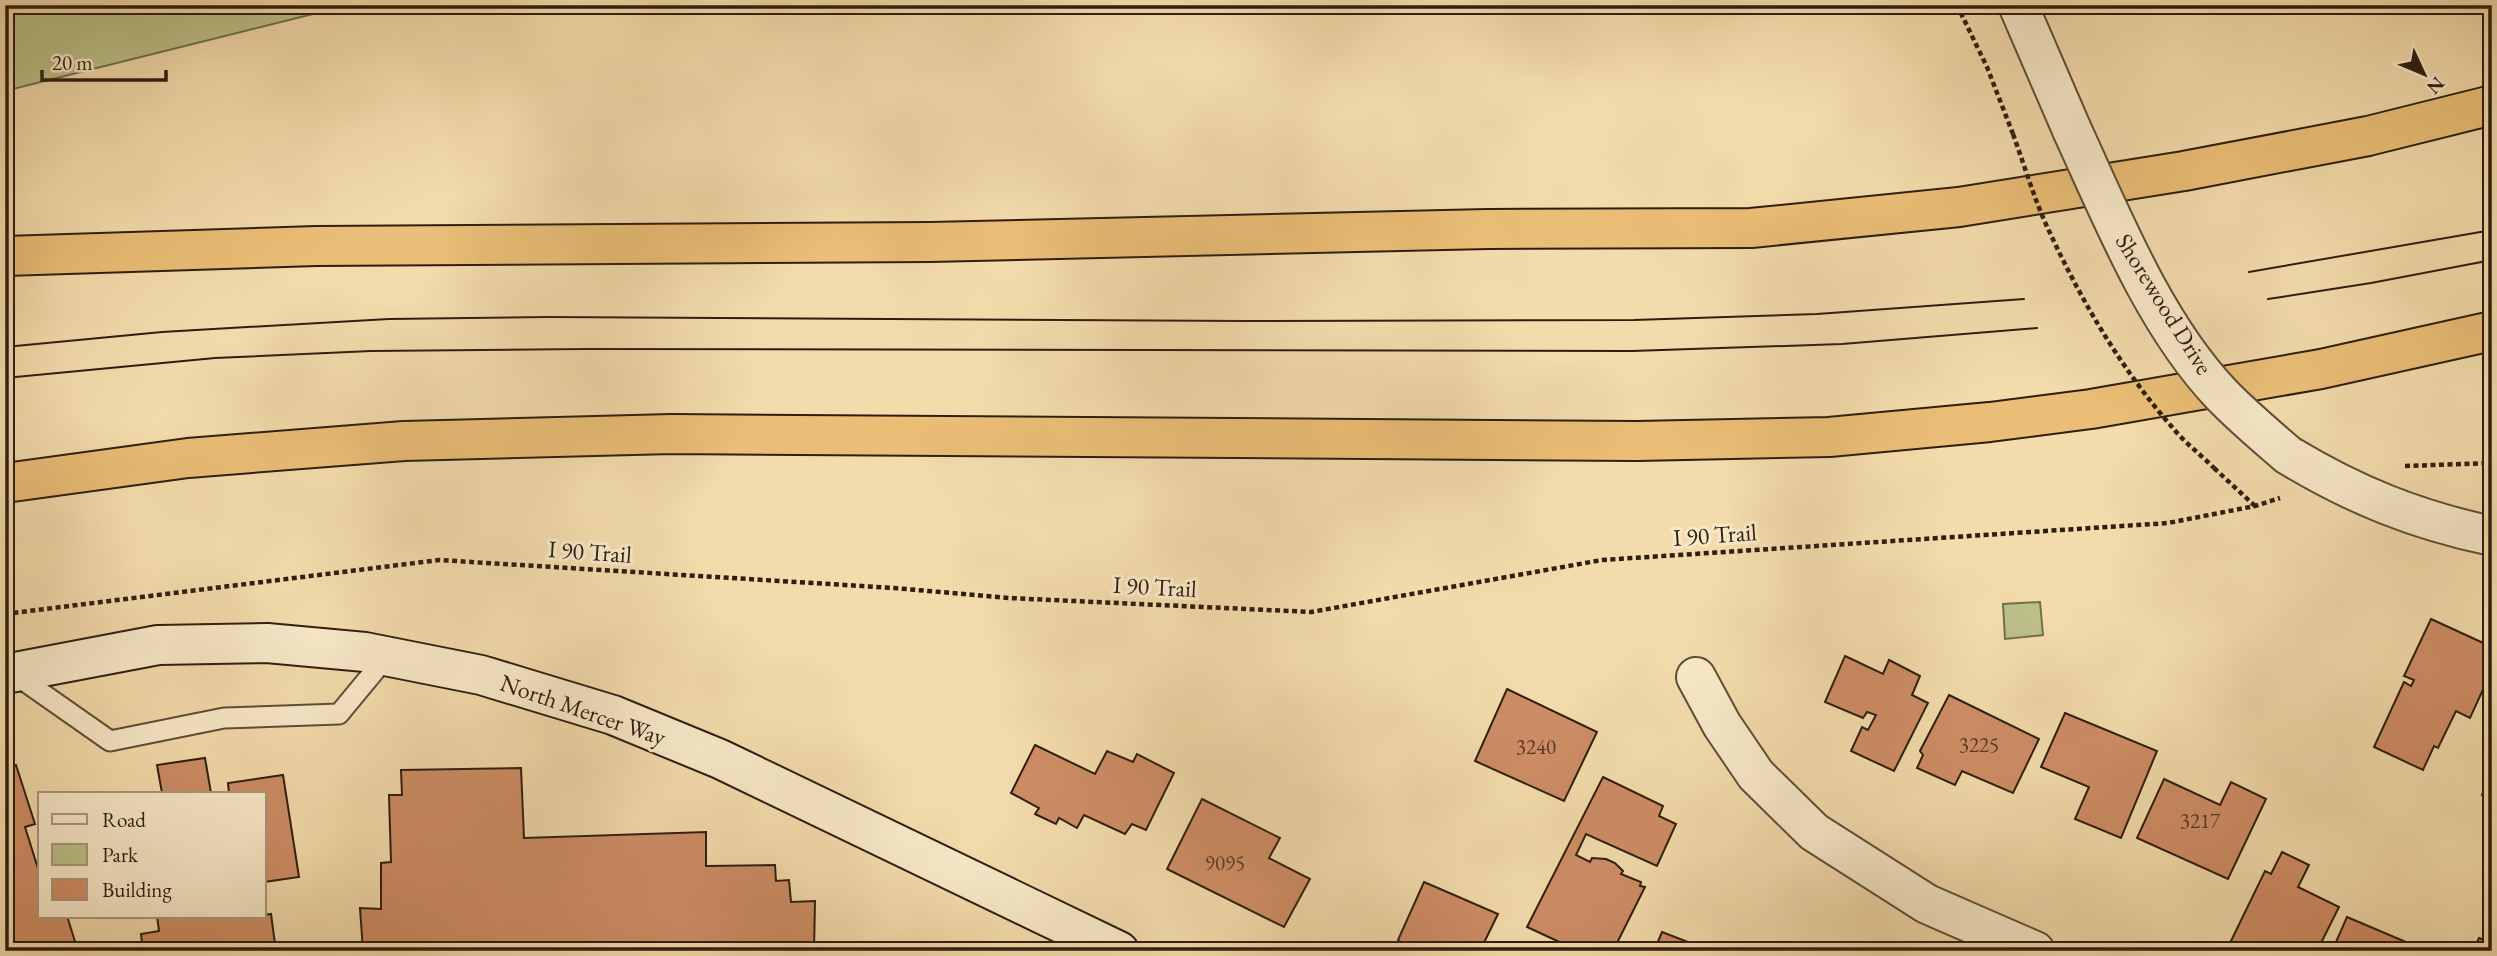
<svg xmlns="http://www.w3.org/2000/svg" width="2497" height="956" viewBox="0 0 2497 956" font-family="'EB Garamond',serif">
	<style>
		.green { fill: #bbc088; stroke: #746f4c; stroke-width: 2 }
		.building { fill: #ce8d65; stroke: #2e1e10; stroke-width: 2 }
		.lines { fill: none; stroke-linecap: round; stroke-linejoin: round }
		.lane-casing { stroke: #5f4d37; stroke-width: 23 }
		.street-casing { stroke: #5f4d37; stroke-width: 42 }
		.secondary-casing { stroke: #2e1e10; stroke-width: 42 }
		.highway-casing { stroke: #2e1e10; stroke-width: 42 }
		.path { stroke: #2e1e10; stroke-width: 4.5; stroke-dasharray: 5 3.5; stroke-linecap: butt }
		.lane { stroke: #f7e8c8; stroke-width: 19 }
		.street { stroke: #f7e8c8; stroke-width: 38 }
		.secondary { stroke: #f7e8c8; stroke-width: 38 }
		.highway { stroke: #eabe76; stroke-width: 38 }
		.tram { stroke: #2e1e10; stroke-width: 2 }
		.street-bridge-casing { stroke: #5f4d37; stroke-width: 42; stroke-linecap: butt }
		.path-bridge { stroke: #2e1e10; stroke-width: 4.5; stroke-dasharray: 5 3.5; stroke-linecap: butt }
		.street-bridge { stroke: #f7e8c8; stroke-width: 38 }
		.labels { text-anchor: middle; stroke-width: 6; stroke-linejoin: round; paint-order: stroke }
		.number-label { font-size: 21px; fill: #563a25 }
		.street-label { font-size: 24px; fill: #2e1e10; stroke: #f7e8c8 }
	</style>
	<rect width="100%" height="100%" fill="#f3dbab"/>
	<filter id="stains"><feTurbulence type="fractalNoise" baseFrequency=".00286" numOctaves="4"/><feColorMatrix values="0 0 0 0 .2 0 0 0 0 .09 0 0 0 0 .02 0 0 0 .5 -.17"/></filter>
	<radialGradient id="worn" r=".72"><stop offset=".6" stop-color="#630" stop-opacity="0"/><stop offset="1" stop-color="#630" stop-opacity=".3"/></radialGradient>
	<g class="green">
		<polygon points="5,5 349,5 5,91"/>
		<polygon points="2040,602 2043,635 2005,639 2003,604"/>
	</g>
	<g class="building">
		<polygon points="2431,619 2492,647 2492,670 2470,718 2456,711 2438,748 2434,746 2423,770 2374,747 2404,682 2411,686 2414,680 2404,676"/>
		<polygon points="1845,656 1883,674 1889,660 1920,676 1912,695 1928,703 1894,771 1851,751 1862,727 1868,730 1876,715 1867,712 1863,718 1825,702"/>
		<polygon points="1507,689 1597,732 1564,801 1475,761"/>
		<polygon points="1949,695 2039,739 2013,793 1962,771 1955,785 1917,768 1923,755 1920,751"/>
		<polygon points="2065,713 2157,751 2121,838 2075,819 2089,787 2041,767"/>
		<polygon points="1035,745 1095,774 1107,751 1133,762 1137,754 1174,773 1146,830 1132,824 1125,834 1084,815 1077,828 1059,818 1056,824 1035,814 1039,808 1011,793"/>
		<polygon points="205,758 211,793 162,793 157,765"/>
		<polygon points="16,765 35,824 25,827 40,875 40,916 67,916 78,951 5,951 5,769"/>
		<polygon points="521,768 524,838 706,832 706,866 775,865 776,881 789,880 791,902 815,901 814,951 363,951 360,908 381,909 381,863 391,862 389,795 402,795 401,770"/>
		<polygon points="2492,771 2492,799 2482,795"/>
		<polygon points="283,775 299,877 264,882 264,793 229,793 228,783"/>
		<polygon points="1603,777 1663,806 1659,816 1676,824 1657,866 1586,834 1576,855 1590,862 1592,858 1606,859 1615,863 1623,871 1621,874 1641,882 1640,886 1645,887 1613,951 1568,951 1566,945 1527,927"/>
		<polygon points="2164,779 2220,805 2231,782 2266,799 2228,879 2137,838"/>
		<polygon points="1202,799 1280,838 1269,858 1310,879 1284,927 1167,869"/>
		<polygon points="2282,852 2309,865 2298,887 2339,907 2317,951 2236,951 2228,947 2265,871 2271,874"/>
		<polygon points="1424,882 1498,914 1480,951 1464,945 1461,951 1399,951 1403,944 1398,940"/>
		<polygon points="271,914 276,951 143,951 141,934 159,931 157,916 251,917"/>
		<polygon points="2347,917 2427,951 2332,951"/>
		<polygon points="1662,932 1711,951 1654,951"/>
		<polygon points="2479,938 2492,943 2492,951 2473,951"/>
	</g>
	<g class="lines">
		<g class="lane-casing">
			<polyline id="lane" points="13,673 110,741 224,718 339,714 387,656"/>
		</g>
		<g class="street-casing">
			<g id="street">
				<polyline points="2018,5 2072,130"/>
				<path d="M2288 455C2354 495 2416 520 2492 536"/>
				<polyline points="1696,677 1722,725 1756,775 1814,832 1927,904 2035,951"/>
			</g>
		</g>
		<g class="secondary-casing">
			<polyline id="secondary" points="5,674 158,645 267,643 365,652 481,675 613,715 720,759 1119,951"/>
		</g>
		<g class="highway-casing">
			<g id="highway">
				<polyline points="5,256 316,246 930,242 1488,229 1751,228 1959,207 2184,171 2368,136 2492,105"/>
				<polyline points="5,483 188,458 404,441 672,434 1637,441 1829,437 1990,422 2091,409 2321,369 2492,331"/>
			</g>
		</g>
		<g class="path">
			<polyline points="1957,5 1987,67 2013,134"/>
			<polyline points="2405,466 2492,463"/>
			<polyline points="2214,468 2255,506"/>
			<polyline points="5,614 439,560 894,588 1009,598 1311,612 1602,560 2168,523 2255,506 2280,498"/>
		</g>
		<use href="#lane" class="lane"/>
		<use href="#street" class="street"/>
		<use href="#secondary" class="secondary"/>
		<use href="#highway" class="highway"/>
		<g class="tram">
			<polyline points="2249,272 2492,230"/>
			<polyline points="2268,299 2371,283 2492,260"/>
			<polyline points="5,347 162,332 389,319 548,317 1244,321 1634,320 1817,314 2024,299"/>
			<polyline points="5,378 215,358 371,351 586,349 1632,351 1842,344 2037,328"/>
		</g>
		<g class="street-bridge-casing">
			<path id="street-bridge" d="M2072 130C2112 217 2154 323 2221 394 2242 416 2265 435 2288 455"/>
		</g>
		<path class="path-bridge" d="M2013 134C2025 167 2035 202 2050 233 2082 302 2122 370 2172 427 2184 442 2200 454 2214 468"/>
		<use href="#street-bridge" class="street-bridge"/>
	</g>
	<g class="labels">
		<g class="number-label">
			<text x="1979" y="752">3225</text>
			<text x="1536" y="754">3240</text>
			<text x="2200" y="828">3217</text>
			<text x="1225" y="870">9095</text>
		</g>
		<g class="street-label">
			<text transform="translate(2164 304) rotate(58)" y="8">Shorewood Drive</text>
			<text transform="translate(1715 535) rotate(-4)" y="8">I 90 Trail</text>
			<text transform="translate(590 552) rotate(4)" y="8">I 90 Trail</text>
			<text transform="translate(1155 587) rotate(3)" y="8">I 90 Trail</text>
			<text transform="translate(583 710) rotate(19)" y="8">North Mercer Way</text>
		</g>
	</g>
	<rect width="2497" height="956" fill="none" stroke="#f3dbab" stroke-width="28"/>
	<rect x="7" y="7" width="2483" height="942" fill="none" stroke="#2e1e10" stroke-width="3.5"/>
	<rect x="14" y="14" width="2469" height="928" fill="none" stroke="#2e1e10" stroke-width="2"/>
	<rect x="38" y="792" width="228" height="126" fill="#f7e8c8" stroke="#a7977e" stroke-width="2"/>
	<rect x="52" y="814" width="35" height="10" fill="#f7e8c8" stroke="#a7977e" stroke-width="2"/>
	<text x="102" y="827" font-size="21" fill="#2e1e10">Road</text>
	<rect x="52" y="844" width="35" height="21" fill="#bbc088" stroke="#a7977e" stroke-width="2"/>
	<text x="102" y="862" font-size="21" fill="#2e1e10">Park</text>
	<rect x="52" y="879" width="35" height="21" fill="#ce8d65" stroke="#a7977e" stroke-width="2"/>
	<text x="102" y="897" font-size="21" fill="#2e1e10">Building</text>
	<g transform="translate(2424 74) rotate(134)" stroke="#f7e8c8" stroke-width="5" paint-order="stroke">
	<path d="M0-5L12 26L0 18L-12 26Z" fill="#2e1e10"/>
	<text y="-10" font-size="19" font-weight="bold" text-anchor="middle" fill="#2e1e10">N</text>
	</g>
	<path d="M42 70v10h124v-10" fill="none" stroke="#2e1e10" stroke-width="3.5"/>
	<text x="52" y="70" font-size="21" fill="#2e1e10" stroke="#f7e8c8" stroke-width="5" paint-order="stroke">20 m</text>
	<rect width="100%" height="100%" filter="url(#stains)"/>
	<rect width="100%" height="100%" fill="url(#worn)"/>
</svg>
